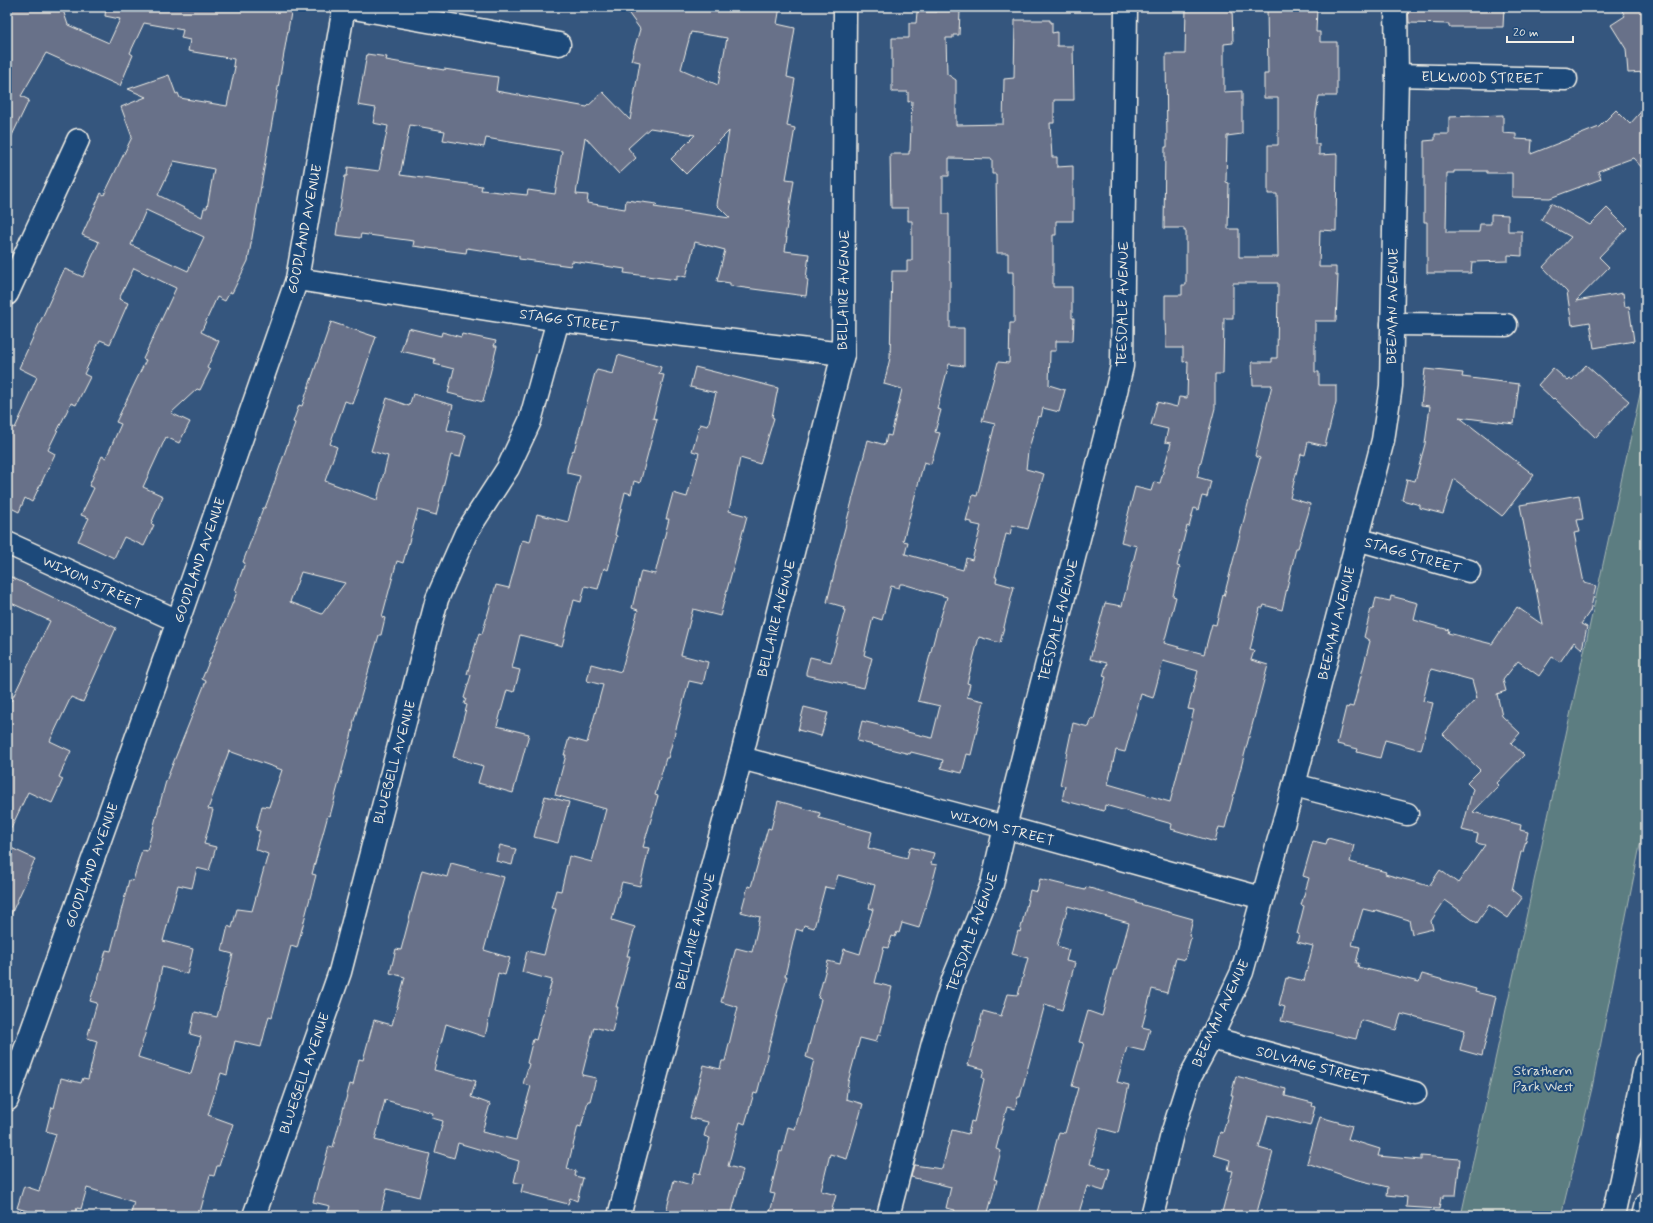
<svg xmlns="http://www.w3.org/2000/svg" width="1653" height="1223" viewBox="0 0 1653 1223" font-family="Mynerve,sans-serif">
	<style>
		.green { fill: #5b7d81; stroke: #a8b7b4 }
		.building { fill: #687189; stroke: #f4f1e8; fill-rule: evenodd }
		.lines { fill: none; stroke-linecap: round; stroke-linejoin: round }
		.street-casing { stroke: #f4f1e8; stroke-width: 25 }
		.secondary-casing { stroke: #f4f1e8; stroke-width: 25 }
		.highway-casing { stroke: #f4f1e8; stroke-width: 25 }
		.street { stroke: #1f4a7a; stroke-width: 22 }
		.secondary { stroke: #1f4a7a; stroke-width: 22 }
		.highway { stroke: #1f4a7a; stroke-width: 22 }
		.labels { text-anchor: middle; stroke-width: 4; stroke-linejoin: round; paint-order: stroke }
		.street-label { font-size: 14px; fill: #f4f1e8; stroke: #1f4a7a }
		.park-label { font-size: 14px; fill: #dde0d9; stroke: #1f4a7a }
	</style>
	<rect width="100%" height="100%" fill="#35567e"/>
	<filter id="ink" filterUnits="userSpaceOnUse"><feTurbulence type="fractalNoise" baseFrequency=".025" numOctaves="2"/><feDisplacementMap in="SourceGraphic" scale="8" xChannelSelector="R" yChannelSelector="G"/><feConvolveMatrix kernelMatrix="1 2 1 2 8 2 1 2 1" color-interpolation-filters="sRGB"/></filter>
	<g filter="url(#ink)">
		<polygon class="green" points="1646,367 1646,815 1592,1088 1561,1216 1461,1216"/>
		<g class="building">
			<path d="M7 7H62L68 25 109 43 120 19 105 16 106 7H292L248 261 232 293 230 292 225 301 217 297 201 332 219 341 207 368 210 370 200 390 197 389 171 413 190 422 179 443 166 437 143 487 163 496 151 524 154 525 144 546 124 537 114 558 78 541 89 518 81 515 94 488 89 486 102 456 106 458 121 424 116 422 146 360 143 359 176 288 134 268 119 299 128 303 110 344 100 340 84 374 90 377 76 405 71 403 48 450 55 454 32 502 25 498 19 512 7 506V424L15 428 29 398 28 397 37 377 19 368 63 272 65 269 83 277 99 242 82 235 101 193 104 195 132 137 121 107 146 97 128 89 169 75 176 94 178 93 180 98 227 106 235 67 233 66 234 59 188 51 190 40 181 38 183 30 144 23 130 53 133 55 120 86 46 53 21 96 29 100 7 146ZM174 161 214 169 207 208H204L202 217 158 195ZM146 210 204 237 188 271 131 245Z"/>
			<path d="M624 7H780L777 24 795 28 787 77 795 79 787 126 795 128 786 179 794 180 785 237H787L785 251 809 254 806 279 808 280 806 296 730 286V283L717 281 725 250 695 242 686 277 677 275V280L624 273 625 269 572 261 571 266 519 259V256L467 248 466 253 413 246 414 241 361 234 360 238 336 235 345 176H347L348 167 379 171 388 126 373 123 376 108 358 105 367 54 387 57 386 60 444 70V69L498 77 496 91 587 107 603 92 630 120 640 62 631 60 640 29ZM691 32 727 38 718 85 681 69ZM410 125 445 131 443 140 484 147 486 138 562 151 555 194 528 190 527 195 481 190 482 186 400 175ZM650 128 695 135 671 159 686 174 729 131 717 205 730 218 654 207 657 204 626 200 625 209 587 203 588 195 576 194 585 137 619 174 636 158 628 148Z"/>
			<path d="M1186 7H1232L1233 43 1224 44V92L1242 91V134L1227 136 1226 182 1229 183 1228 229H1239V257H1278L1277 194H1268V145H1278V98H1264V74H1268L1267 7H1317L1316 32H1320V42H1337V96H1319L1316 113 1315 144H1319V155L1337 154 1336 231 1320 230 1319 267H1336V275H1338L1336 321H1315V372H1319V385H1336V402L1325 446 1308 442 1305 455 1301 454 1290 498 1310 504 1309 511 1298 548H1296L1282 610 1264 605 1263 608H1260L1250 650 1254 651 1251 660 1268 665 1225 828 1219 827 1215 842 1171 829 1172 824 1105 805 1104 811 1062 800 1065 786 1060 785 1073 723 1089 727 1092 718 1094 719 1106 677 1103 676 1107 663 1090 659 1105 603 1122 606 1137 546 1121 542 1135 487 1151 491 1154 482 1160 483 1171 443 1165 442 1168 429 1151 425 1157 402 1177 407 1179 397 1187 398 1188 361 1183 362V348H1166L1165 318V295H1182V285H1186V231H1184V228H1164L1165 147H1167L1166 54H1185ZM1233 283H1278L1277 358H1272V362H1252L1253 385H1272L1255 456 1260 458 1224 596 1223 595 1216 625 1212 624 1204 654 1164 643 1176 597 1173 596 1180 567 1177 566 1187 526 1189 527 1194 508 1198 510 1202 496 1207 497 1211 481 1197 477 1215 408V374H1223L1224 318H1233ZM1163 661 1198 671 1188 709 1194 710 1170 802 1108 784 1116 750 1125 752 1141 694 1153 698Z"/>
			<polygon points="1408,7 1504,7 1503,27 1449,27 1449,24 1409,23"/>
			<polygon points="1620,7 1646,7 1646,30 1643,31 1646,52 1646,72 1628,73 1626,49 1611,25 1625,16"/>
			<path d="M937 11H960L959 35H953V38H946L947 74 956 80V125L1003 124 1004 79 1014 78 1015 20H1050V22H1052V33L1057 32V46H1073L1074 100H1054V123H1050L1052 157H1057V167L1073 166V221H1056V235H1053V287H1072V318H1074L1073 341H1056V351H1050L1049 385 1065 390 1059 412 1043 408 1041 417 1038 416 1028 452 1026 469 1044 474 1028 529 1012 525 1010 535 1006 534 995 577H997L996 582 1014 587 1000 643 979 637 967 683 970 684 967 697 984 701 971 755 967 754 962 773 941 768 943 760 911 752 910 754 857 741 862 721 932 738 940 706 918 701 936 632 947 597 903 584H900L899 588 891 586 882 620 873 617 864 655 872 658 864 688 806 675V672L810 657 831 662 845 610H843L844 607 827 602 836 566H835L868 440 885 445 887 435 891 436 902 389 884 384 890 358 892 271H907V261H912V221H908V208H891L890 154H909V151H910L912 101 908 102V92H892V38H909V23H916L917 12H937ZM949 158 992 159V174H996L997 253H1008V272H1013V285L1014 286V323H1010L1009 363 998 362 982 421 995 424 977 496 973 495 966 521 972 522V524L981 526 972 560 966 558 963 570 905 554 908 542 903 541 924 462 931 464 940 433 935 432 941 410 937 409 949 364 964 366V328H950V263H949V214H943V176H949Z"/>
			<polygon points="1646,106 1646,172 1633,158 1598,171 1601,179 1550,198 1512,197 1512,173 1487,173 1487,171 1454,171 1454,173 1447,173 1446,232 1479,232 1480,224 1491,224 1491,214 1508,215 1508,231 1522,231 1522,256 1508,255 1508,261 1472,262 1471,273 1427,273 1427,222 1424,222 1424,141 1435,140 1435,134 1449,134 1449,117 1503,115 1503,133 1516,134 1516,139 1532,140 1531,154 1599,127 1616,110 1630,124"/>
			<polygon points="1551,203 1590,225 1607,208 1627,228 1599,257 1609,267 1576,301 1623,293 1625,307 1629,306 1634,341 1594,348 1590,322 1572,325 1567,292 1543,267 1571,237 1541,220"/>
			<path d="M331 322 376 337 353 404 345 401 330 444 337 447 325 481 377 500 388 456 371 451 387 398 409 406 413 394 453 405 447 430 466 435 460 457 451 455 436 515 418 510 403 563 397 561 382 617 385 618 381 635H379L353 724H354L351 737 330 816 328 815 312 874 316 875 297 948 291 946 272 1017 269 1016 261 1047 235 1041 227 1075 221 1073 208 1115 233 1124 219 1166H217L214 1176 210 1175 199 1216H130L134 1202 87 1188 81 1209 77 1208 74 1216H43L17 1208 24 1186 39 1191 56 1134 46 1131 52 1107 54 1108 61 1078 81 1083 83 1078 88 1079 97 1041 87 1038 97 1003 90 1001 97 980H98L106 950 111 951 129 880 133 881 142 850 147 851 166 781 206 681 202 679 237 592 235 591 245 563 243 562 263 508H265L270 495 295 423 293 422 299 405 302 406ZM301 572 345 583 322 614 290 602ZM229 751 282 770 269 807 262 806 256 830 260 831 255 849 268 854 252 911 237 909 232 928 228 926 222 951 233 954 217 1017 195 1012 190 1034 201 1037 191 1074 138 1057 155 1001 162 967 187 974 193 949 163 941 178 885 192 888 197 868 209 871 216 847 204 844 213 810 208 809Z"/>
			<polygon points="408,328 441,336 442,332 461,337 462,334 496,341 494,346 497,346 483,402 448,393 454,369 434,364 435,359 401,351"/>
			<polygon points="618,355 661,367 659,374 664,375 653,418 657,419 640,483 634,481 631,494 625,492 615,535 617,536 608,570 604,568 598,589 585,586 581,602 574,600 562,646 520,635 512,668 520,670 514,692 507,690 497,726 529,734 513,793 478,783 483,766 453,757 467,705 464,704 466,699 464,698 471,675 467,674 479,633 482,634 496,585 509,588 522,540 530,542 537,514 568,522 580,476 567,473 567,468 571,454 573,450 574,451 595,373 597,370 613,374"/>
			<polygon points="1586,365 1613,389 1614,388 1629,401 1596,438 1554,398 1553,399 1538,385 1553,368 1568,381 1570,379 1572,380"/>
			<polygon points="695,367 778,388 772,417 774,418 760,464 740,458 729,511 747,516 720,616 693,609 681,655 708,662 703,684 689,681 668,758 666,758 655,795 658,796 643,847 649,848 640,886 622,882 612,920 635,927 627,956 630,956 616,1007 618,1007 612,1032 594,1027 582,1075 596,1078 590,1101 588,1101 581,1127 578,1126 567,1169 576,1171 575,1176 583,1178 577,1201 570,1198 568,1204 521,1192 523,1184 514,1182 519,1161 458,1143 454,1158 435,1152 443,1121 432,1118 433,1113 385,1100 375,1140 430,1154 419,1197 387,1189 380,1216 327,1216 330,1206 313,1202 319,1178 320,1178 329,1146 333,1147 350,1084 353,1085 359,1059 363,1060 374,1020 392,1025 405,977 390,973 396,949 401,950 422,870 447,877 451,863 504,877 484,950 510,958 505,975 498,973 485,1037 446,1024 434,1070 476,1081 471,1097 490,1104 482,1132 516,1140 531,1086 523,1084 529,1064 527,1063 533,1039 536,1040 552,980 522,972 527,951 544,955 556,909 551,908 556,890 561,891 569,856 592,862 606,809 555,795 566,755 564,755 569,738 587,743 603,685 587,681 591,664 621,672 638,610 632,608 641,571 655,574 669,519 666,519 673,493 687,497 699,453 692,451 700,424 708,426 716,393 690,387"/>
			<polygon points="1425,369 1463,373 1462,377 1519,384 1514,424 1459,417 1534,475 1504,514 1502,516 1454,479 1443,514 1420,508 1420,505 1402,500 1407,479 1415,481 1425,444 1430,406 1421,405"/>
			<polygon points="1579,495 1583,519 1577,520 1580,532 1574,533 1584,583 1596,586 1590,611 1581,624 1587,627 1582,649 1574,642 1560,662 1552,657 1539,676 1518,661 1503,680 1506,691 1497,694 1502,716 1520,733 1511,743 1524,755 1497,783 1499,785 1473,812 1521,825 1520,830 1528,832 1523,852 1521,852 1512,890 1522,898 1508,918 1489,905 1477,923 1445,900 1431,921 1433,929 1412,934 1409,920 1376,910 1375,912 1363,909 1352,945 1360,947 1356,963 1359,963 1358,967 1419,982 1422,974 1476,989 1475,992 1496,997 1482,1056 1460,1050 1465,1030 1413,1016 1413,1017 1401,1014 1396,1030 1361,1020 1356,1039 1281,1021 1285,1007 1279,1005 1286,978 1288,979 1288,977 1304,981 1313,946 1297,942 1299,934 1297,934 1304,906 1301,905 1309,878 1303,876 1313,841 1326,844 1328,838 1354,845 1350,862 1386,872 1385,874 1429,886 1440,870 1458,883 1485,845 1476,843 1478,834 1462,830 1473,789 1467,783 1480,770 1443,734 1477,698 1472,680 1431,669 1423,701 1433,703 1421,750 1385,740 1380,758 1357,752 1358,749 1337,744 1346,707 1348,708 1349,706 1353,707 1370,641 1364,637 1371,609 1373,610 1376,598 1390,601 1391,596 1418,603 1414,620 1449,630 1448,633 1492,644 1517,607 1543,625 1520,505"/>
			<polygon points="7,575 116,628 83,702 71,697 50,741 71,751 59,777 63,779 52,803 28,792 7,837 7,699 11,701 50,621 7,601"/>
			<polygon points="804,707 828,713 821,736 798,730"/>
			<polygon points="545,796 569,802 558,843 534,837"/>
			<polygon points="778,801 820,813 819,818 872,832 868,848 907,858 910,847 934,853 931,864 937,865 930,892 919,928 902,923 899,933 897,932 895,937 892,936 888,948 884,947 875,983 892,987 880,1035 878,1035 876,1042 860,1038 848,1082 846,1099 863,1104 847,1159 830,1154 821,1191 836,1195 830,1216 769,1216 775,1194 770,1193 780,1151 782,1152 788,1127 795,1129 814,1060 806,1057 821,999 818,998 828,961 840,964 844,949 860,954 873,909 869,908 875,885 838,875 834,889 825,887 814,928 804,925 802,931 796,929 785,976 787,976 757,1094 754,1093 745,1124 740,1122 728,1166 743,1170 731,1216 665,1216 674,1180 691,1185 694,1172 700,1174 710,1138 704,1136 708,1122 690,1118 704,1065 720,1069 722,1061 725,1061 738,1007 721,1002 736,948 752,952 760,917 741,912 748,886 751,887 768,828 771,829"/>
			<polygon points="500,845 516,849 512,865 496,861"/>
			<polygon points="7,846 35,859 27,877 28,877 7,923"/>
			<polygon points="1040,879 1085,890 1086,887 1136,901 1136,903 1193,919 1189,936 1191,937 1185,960 1176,958 1167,993 1152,989 1142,1027 1150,1029 1144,1051 1127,1047 1117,1082 1129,1085 1118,1133 1099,1128 1090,1164 1110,1169 1104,1191 1087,1186 1078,1216 1036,1216 1059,1132 1065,1133 1078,1088 1072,1086 1084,1043 1079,1042 1088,1011 1102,1016 1114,970 1116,970 1129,923 1068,906 1057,946 1069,950 1066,961 1075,963 1062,1010 1045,1004 1020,1097 1018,1097 1015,1109 1007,1107 996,1149 1001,1151 994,1179 997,1180 987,1216 953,1216 955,1210 946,1208 951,1187 911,1177 914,1165 942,1169 952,1130 968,1134 971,1121 974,1122 984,1079 982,1078 984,1069 968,1065 974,1043 975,1043 983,1011 1001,1016 1008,994 1018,995 1028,958 1012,954 1018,931 1020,932 1030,890 1037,892"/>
			<polygon points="1236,1076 1286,1089 1285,1096 1313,1103 1312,1106 1315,1107 1310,1126 1268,1115 1259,1148 1273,1152 1256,1216 1221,1216 1233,1171 1228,1170 1230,1160 1214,1155 1220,1132 1223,1133 1233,1095 1231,1095"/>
			<polygon points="1320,1117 1352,1126 1348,1139 1380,1149 1378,1156 1421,1160 1421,1156 1460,1159 1456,1195 1443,1195 1443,1198 1441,1197 1439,1209 1406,1207 1407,1197 1387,1195 1388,1187 1354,1179 1307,1163"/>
		</g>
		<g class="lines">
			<g class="street-casing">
				<g id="street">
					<polyline points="348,7 559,44"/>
					<polyline points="1397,75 1566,79"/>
					<polyline points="297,279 558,320 843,354"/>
					<polyline points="7,294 78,140"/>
					<polyline points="1392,324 1506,325"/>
					<polyline points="1357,539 1469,571"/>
					<polyline points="7,543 178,621"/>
					<polyline points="741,758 1005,827 1262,898"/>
					<polyline points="1294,785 1407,814"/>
					<polyline points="1211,1038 1415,1093"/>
					<polyline points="7,1100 178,621 297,279 344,7"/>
					<polyline points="254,1216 340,972 437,599 466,533 508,468 530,421 558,320"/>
					<polyline points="888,1216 933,1043 953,980 992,884 1005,827 1111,413 1122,366 1126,7"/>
					<polyline points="1152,1216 1172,1134 1190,1077 1211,1038 1242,972 1294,785 1383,440 1391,386 1397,75 1396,7"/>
				</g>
			</g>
			<g class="secondary-casing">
				<polyline id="secondary" points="619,1216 741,758 843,354 845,7"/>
			</g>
			<g class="highway-casing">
				<g id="highway">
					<polyline points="1613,1216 1646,1063"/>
					<polyline points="1643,1216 1646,1204"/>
				</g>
			</g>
			<use href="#street" class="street"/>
			<use href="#secondary" class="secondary"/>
			<use href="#highway" class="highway"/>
		</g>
	</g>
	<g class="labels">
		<g class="street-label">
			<text transform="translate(1482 77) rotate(1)" y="5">ELKWOOD STREET</text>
			<text transform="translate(304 229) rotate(-79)" y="5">GOODLAND AVENUE</text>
			<text transform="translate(843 290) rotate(-89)" y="5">BELLAIRE AVENUE</text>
			<text transform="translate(1122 304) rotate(-89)" y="5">TEESDALE AVENUE</text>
			<text transform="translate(1392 306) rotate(-89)" y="5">BEEMAN AVENUE</text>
			<text transform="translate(569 320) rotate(8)" y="5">STAGG STREET</text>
			<text transform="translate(1413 555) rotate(16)" y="5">STAGG STREET</text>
			<text transform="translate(199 560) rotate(-71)" y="5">GOODLAND AVENUE</text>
			<text transform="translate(92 582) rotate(25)" y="5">WIXOM STREET</text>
			<text transform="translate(776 618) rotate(-76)" y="5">BELLAIRE AVENUE</text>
			<text transform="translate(1058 620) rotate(-76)" y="5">TEESDALE AVENUE</text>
			<text transform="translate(1336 623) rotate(-76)" y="5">BEEMAN AVENUE</text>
			<text transform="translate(394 762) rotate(-75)" y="5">BLUEBELL AVENUE</text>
			<text transform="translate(1002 827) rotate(15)" y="5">WIXOM STREET</text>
			<text transform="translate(91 865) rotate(-70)" y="5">GOODLAND AVENUE</text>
			<text transform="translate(695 931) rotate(-75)" y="5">BELLAIRE AVENUE</text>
			<text transform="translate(972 932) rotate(-70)" y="5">TEESDALE AVENUE</text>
			<text transform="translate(1220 1013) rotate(-65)" y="5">BEEMAN AVENUE</text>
			<text transform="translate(1313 1065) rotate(15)" y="5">SOLVANG STREET</text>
			<text transform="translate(304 1073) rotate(-71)" y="5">BLUEBELL AVENUE</text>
		</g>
		<g class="park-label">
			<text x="1543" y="1075">Strathern<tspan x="1543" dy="16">Park West</tspan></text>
		</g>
	</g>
	<rect width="1653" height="1223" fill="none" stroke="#1f4a7a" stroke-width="24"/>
	<rect x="12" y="12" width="1629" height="1199" fill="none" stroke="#f4f1e8" stroke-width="1.5" filter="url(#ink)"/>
	<path d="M1507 36v6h66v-6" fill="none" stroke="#f4f1e8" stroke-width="2"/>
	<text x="1513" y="36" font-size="12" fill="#f4f1e8" stroke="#1f4a7a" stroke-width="3" paint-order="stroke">20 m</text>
</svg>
